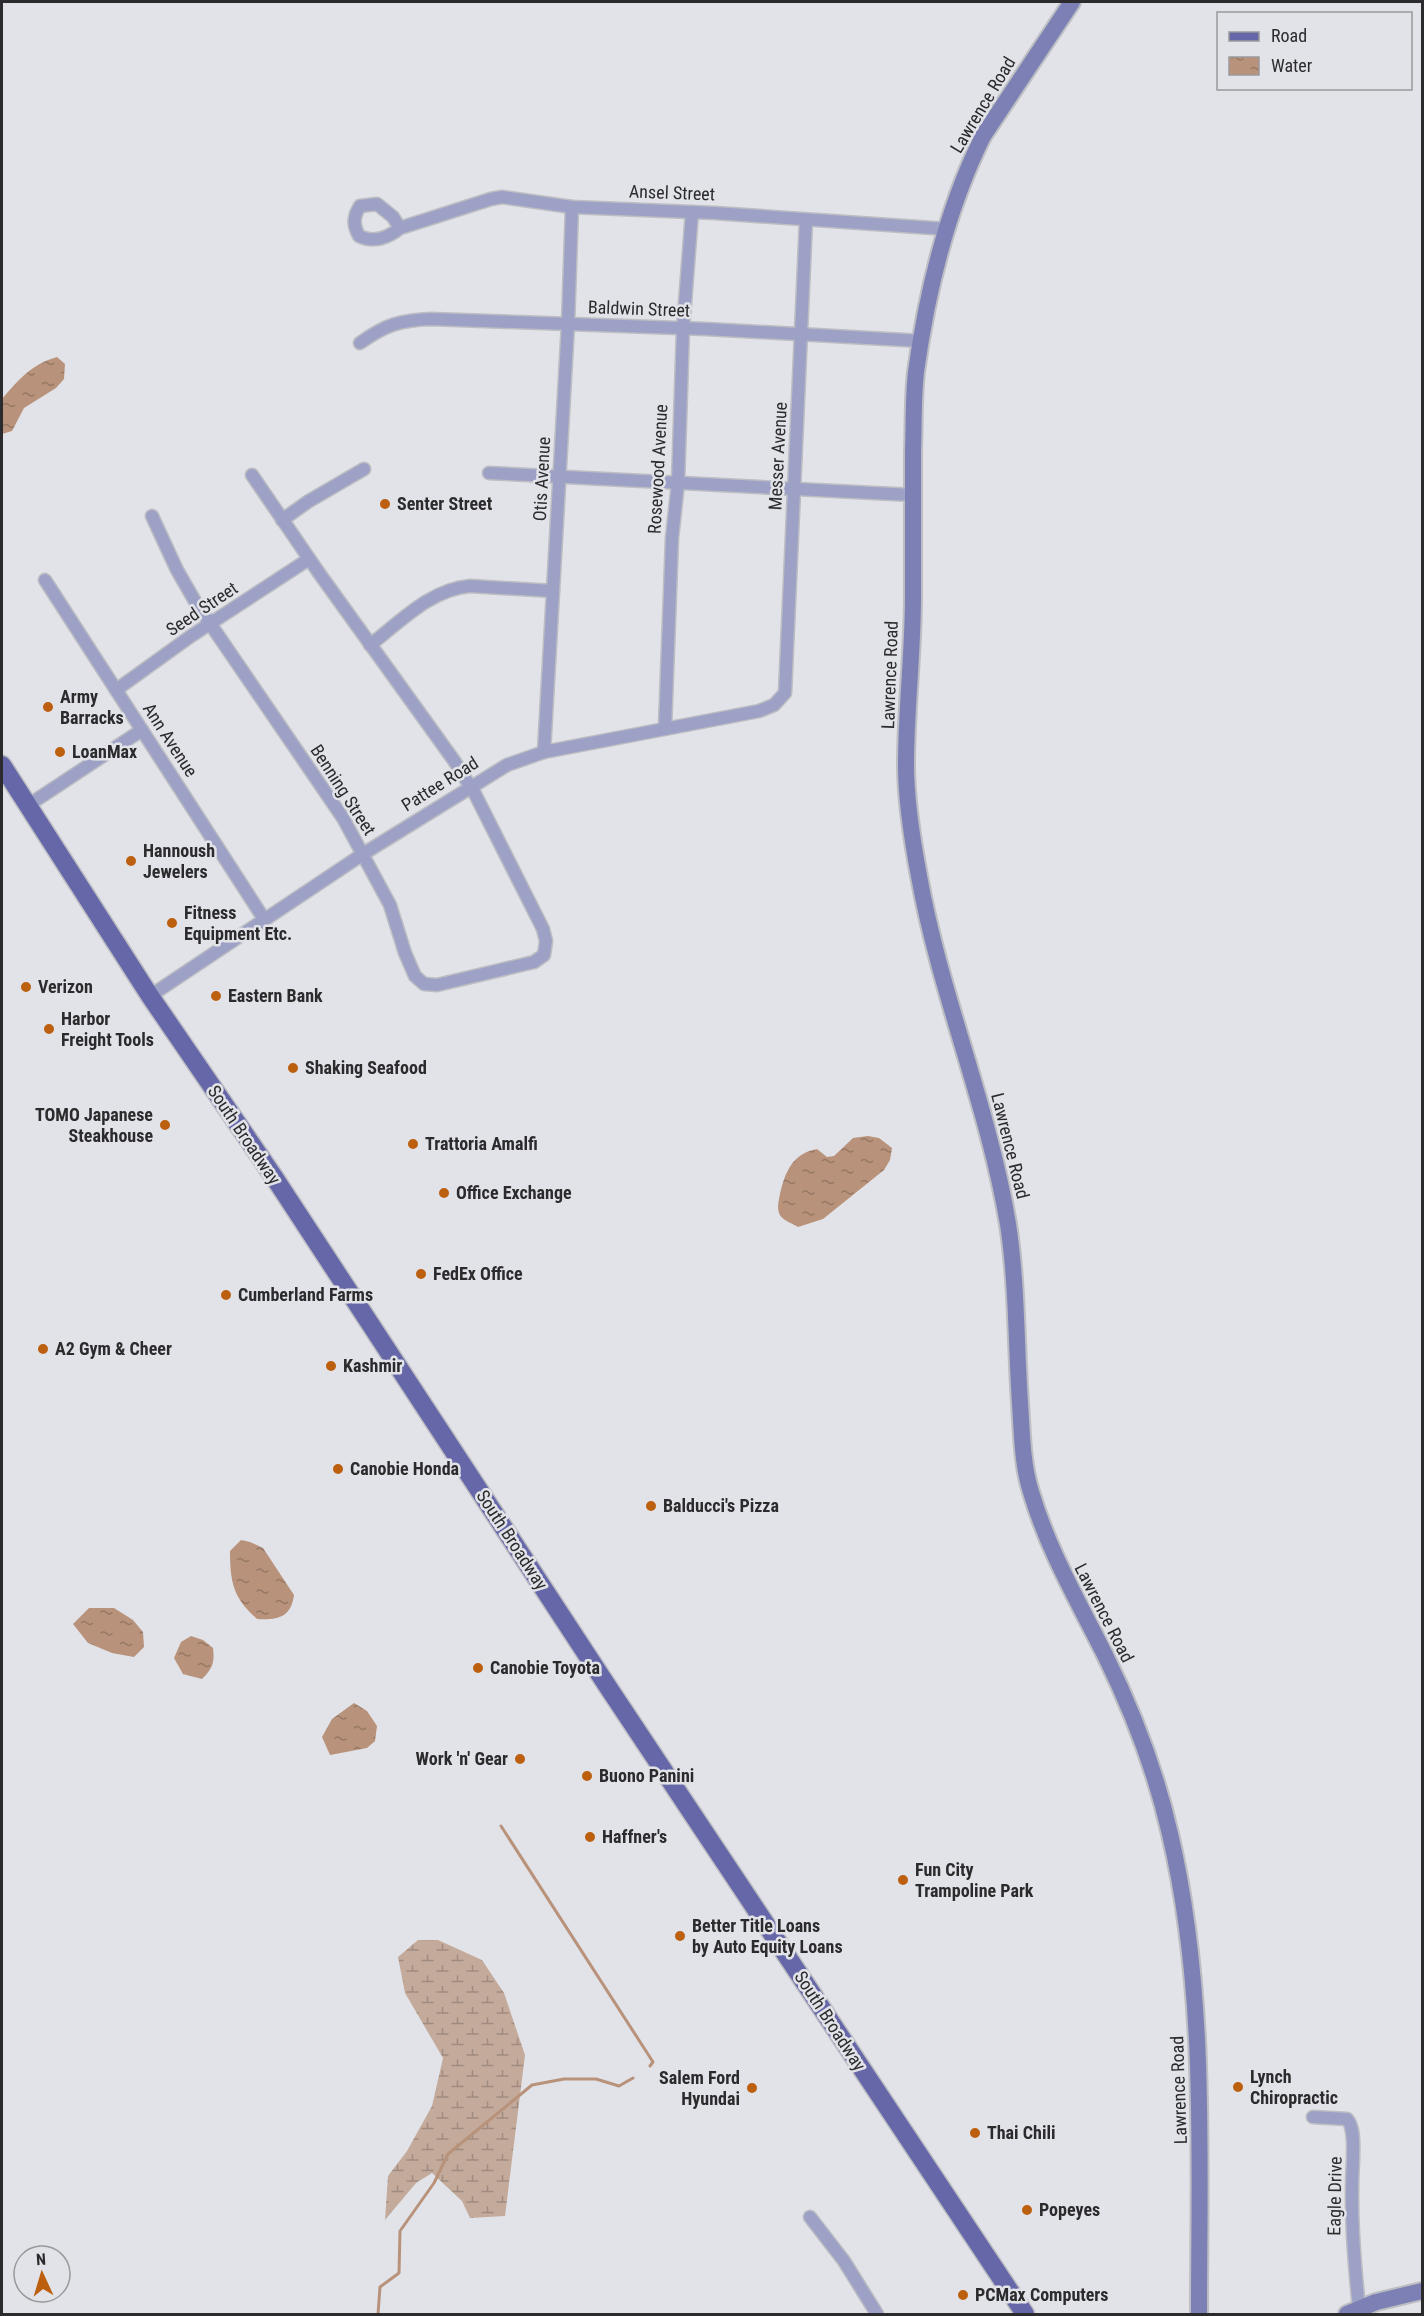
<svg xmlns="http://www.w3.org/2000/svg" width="1424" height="2316" viewBox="0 0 1424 2316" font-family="'Roboto Condensed',sans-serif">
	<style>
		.wetland { fill: url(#wetland-marsh) }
		.water { fill: url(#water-ripples) }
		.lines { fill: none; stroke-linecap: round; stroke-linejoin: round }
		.stream { stroke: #b8927a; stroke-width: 3 }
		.street-casing { stroke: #bdbec3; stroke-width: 15 }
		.secondary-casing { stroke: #bdbec3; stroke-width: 20 }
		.primary-casing { stroke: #bdbec3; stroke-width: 21 }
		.street { stroke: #9da1c5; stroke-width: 12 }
		.secondary { stroke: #7c80b4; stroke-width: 16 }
		.primary { stroke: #6567a8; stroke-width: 18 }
		.poi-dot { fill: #bc5f0e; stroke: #e2e3e8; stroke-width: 2 }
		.labels { text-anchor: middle; stroke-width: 5; stroke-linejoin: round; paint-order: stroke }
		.street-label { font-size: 18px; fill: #2b2b2d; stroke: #e2e3e8 }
		.poi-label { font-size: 18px; font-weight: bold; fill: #2b2b2d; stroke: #e2e3e8; text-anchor: start }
	</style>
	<defs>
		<pattern id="wetland-marsh" width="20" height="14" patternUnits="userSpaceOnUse" patternTransform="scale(1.5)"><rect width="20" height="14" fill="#c3aa9b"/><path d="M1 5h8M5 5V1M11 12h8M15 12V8" fill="none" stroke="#9f8b7f"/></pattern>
		<pattern id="water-ripples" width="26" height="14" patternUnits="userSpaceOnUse" patternTransform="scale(1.5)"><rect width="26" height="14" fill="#b8927a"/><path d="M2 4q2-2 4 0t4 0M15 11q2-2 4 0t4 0" fill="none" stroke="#967764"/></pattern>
	</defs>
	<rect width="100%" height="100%" fill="#e2e3e8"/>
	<polygon class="wetland" points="418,1940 438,1940 482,1960 504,1993 525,2055 505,2216 470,2218 462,2201 432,2173 416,2183 385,2220 388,2176 407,2151 432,2106 443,2058 405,1993 398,1957"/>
	<g class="water">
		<path d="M57 357 65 364 64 379 56 388 24 408 12 431 2 434V399C18 380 32 364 57 357Z"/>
		<path d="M868 1136 879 1138 892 1148 890 1160 884 1170 823 1219 798 1227C792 1223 781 1220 779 1213 777 1207 779 1199 780 1194 785 1172 793 1153 817 1149L827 1157 834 1156 853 1138Z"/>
		<path d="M241 1540 250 1542 263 1548 294 1595C291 1618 277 1620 257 1619 233 1598 230 1582 230 1551Z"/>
		<polygon points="89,1608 114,1608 133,1620 143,1632 144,1647 134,1657 112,1653 88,1643 73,1624"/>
		<path d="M191 1636 203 1640 213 1648C215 1663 212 1669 202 1679L183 1674 174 1658 181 1642Z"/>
		<polygon points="354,1703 367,1711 377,1726 375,1741 367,1748 330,1755 322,1737 332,1719"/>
	</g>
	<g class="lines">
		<g class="stream">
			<polyline points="501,1826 653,2062 650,2066"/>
			<polyline points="378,2314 380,2287 399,2273 400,2231 434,2183 448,2154 532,2085 564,2079 596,2079 619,2086 633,2078"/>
		</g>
		<g class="street-casing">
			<g id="street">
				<path d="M400 228C388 238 373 243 359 236 353 225 353 217 360 206L377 204 393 217 400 228 491 199 502 197 572 207 715 213 947 229"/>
				<path d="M360 343C385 325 400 320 431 319L706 329 922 341"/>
				<polyline points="489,473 913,495"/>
				<polyline points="152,516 177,570 196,603 343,818 390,905 405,953 415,976 424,984 437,985 534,962 544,955 546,941 543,929 475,794 455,762 319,573 252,475"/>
				<polyline points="282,520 309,501 364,469"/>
				<polyline points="45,580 264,919"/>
				<path d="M370 645C400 622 431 589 470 586L553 591"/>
				<polyline points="116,690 191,636 309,559"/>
				<polyline points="665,728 672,538 678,483 683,329 692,212"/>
				<polyline points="544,752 568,324 572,207"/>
				<polyline points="27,806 142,730"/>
				<polyline points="150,996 363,854 507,765 544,752 759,711 774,705 785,693 806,220"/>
				<path d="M1313 2117 1347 2119C1355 2128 1353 2148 1353 2160 1350 2210 1354 2259 1359 2308"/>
				<polyline points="810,2217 844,2261 877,2314"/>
			</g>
		</g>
		<g class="secondary-casing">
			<g id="secondary">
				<path d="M1072 2 983 136C947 209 927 291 916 372 913 398 914 425 913 451 913 499 913 548 913 597 913 653 906 709 906 765 906 802 912 839 919 876 940 994 988 1105 1008 1224 1017 1283 1016 1343 1020 1403 1022 1432 1022 1464 1031 1492 1048 1550 1078 1601 1105 1655 1133 1712 1156 1772 1170 1834 1207 1992 1199 2154 1199 2314"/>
				<polyline points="1347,2314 1376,2302 1422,2291"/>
			</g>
		</g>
		<g class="primary-casing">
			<polyline id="primary" points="2,765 150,996 274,1177 608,1687 1025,2314"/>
		</g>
		<use href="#street" class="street"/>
		<use href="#secondary" class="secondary"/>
		<use href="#primary" class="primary"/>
	</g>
	<g class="poi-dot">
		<circle cx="385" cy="504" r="6"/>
		<circle cx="48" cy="707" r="6"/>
		<circle cx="60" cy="752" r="6"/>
		<circle cx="131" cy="861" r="6"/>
		<circle cx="172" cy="923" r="6"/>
		<circle cx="26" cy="987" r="6"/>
		<circle cx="216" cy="996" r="6"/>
		<circle cx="49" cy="1029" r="6"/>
		<circle cx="293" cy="1068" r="6"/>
		<circle cx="165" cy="1125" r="6"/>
		<circle cx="413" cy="1144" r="6"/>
		<circle cx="444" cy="1193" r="6"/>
		<circle cx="421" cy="1274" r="6"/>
		<circle cx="226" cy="1295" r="6"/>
		<circle cx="43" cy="1349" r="6"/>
		<circle cx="331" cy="1366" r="6"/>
		<circle cx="338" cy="1469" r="6"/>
		<circle cx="651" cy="1506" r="6"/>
		<circle cx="478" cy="1668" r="6"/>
		<circle cx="520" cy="1759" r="6"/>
		<circle cx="587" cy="1776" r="6"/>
		<circle cx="590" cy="1837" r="6"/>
		<circle cx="903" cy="1880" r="6"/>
		<circle cx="680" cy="1936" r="6"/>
		<circle cx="1238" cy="2087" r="6"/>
		<circle cx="752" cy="2088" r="6"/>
		<circle cx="975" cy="2133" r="6"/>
		<circle cx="1027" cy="2210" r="6"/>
		<circle cx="963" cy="2295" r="6"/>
	</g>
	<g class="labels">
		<g class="street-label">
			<text transform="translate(983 105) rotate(-59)" y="6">Lawrence Road</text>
			<text transform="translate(672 193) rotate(2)" y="6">Ansel Street</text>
			<text transform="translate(639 309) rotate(2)" y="6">Baldwin Street</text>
			<text transform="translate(778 456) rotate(-87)" y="6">Messer Avenue</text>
			<text transform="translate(658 469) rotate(-87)" y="6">Rosewood Avenue</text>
			<text transform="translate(542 479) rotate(-87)" y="6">Otis Avenue</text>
			<text transform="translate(202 609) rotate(-34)" y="6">Seed Street</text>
			<text transform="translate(890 675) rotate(-88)" y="6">Lawrence Road</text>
			<text transform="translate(170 740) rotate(57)" y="6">Ann Avenue</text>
			<text transform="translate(440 784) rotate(-32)" y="6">Pattee Road</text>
			<text transform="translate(343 790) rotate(57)" y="6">Benning Street</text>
			<text transform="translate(244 1135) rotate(56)" y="6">South Broadway</text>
			<text transform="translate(1010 1146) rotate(76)" y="6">Lawrence Road</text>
			<text transform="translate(512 1540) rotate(57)" y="6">South Broadway</text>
			<text transform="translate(1104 1613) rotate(63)" y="6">Lawrence Road</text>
			<text transform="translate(830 2021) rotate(57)" y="6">South Broadway</text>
			<text transform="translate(1179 2090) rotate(-92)" y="6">Lawrence Road</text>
			<text transform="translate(1335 2196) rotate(-89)" y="6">Eagle Drive</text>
		</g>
		<g class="poi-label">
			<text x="397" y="510">Senter Street</text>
			<text x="60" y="703">Army<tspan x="60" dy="21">Barracks</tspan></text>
			<text x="72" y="758">LoanMax</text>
			<text x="143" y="857">Hannoush<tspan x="143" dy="21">Jewelers</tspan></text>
			<text x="184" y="919">Fitness<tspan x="184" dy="21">Equipment Etc.</tspan></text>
			<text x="38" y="993">Verizon</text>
			<text x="228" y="1002">Eastern Bank</text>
			<text x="61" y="1025">Harbor<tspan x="61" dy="21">Freight Tools</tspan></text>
			<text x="305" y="1074">Shaking Seafood</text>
			<text x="153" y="1121" text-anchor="end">TOMO Japanese<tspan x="153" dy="21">Steakhouse</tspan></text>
			<text x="425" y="1150">Trattoria Amalfi</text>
			<text x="456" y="1199">Office Exchange</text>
			<text x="433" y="1280">FedEx Office</text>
			<text x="238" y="1301">Cumberland Farms</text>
			<text x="55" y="1355">A2 Gym &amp; Cheer</text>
			<text x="343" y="1372">Kashmir</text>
			<text x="350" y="1475">Canobie Honda</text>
			<text x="663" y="1512">Balducci's Pizza</text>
			<text x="490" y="1674">Canobie Toyota</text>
			<text x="508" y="1765" text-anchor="end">Work 'n' Gear</text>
			<text x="599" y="1782">Buono Panini</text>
			<text x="602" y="1843">Haffner's</text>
			<text x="915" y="1876">Fun City<tspan x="915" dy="21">Trampoline Park</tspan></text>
			<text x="692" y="1932">Better Title Loans<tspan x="692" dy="21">by Auto Equity Loans</tspan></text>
			<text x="1250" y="2083">Lynch<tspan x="1250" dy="21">Chiropractic</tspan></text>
			<text x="740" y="2084" text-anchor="end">Salem Ford<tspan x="740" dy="21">Hyundai</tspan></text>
			<text x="987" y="2139">Thai Chili</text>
			<text x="1039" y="2216">Popeyes</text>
			<text x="975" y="2301">PCMax Computers</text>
		</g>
	</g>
	<rect width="1424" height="2316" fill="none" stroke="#2b2b2d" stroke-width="6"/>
	<rect x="1217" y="12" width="195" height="78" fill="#e2e3e8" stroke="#99999d" stroke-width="1.5"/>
	<rect x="1229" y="32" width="30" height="9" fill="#6567a8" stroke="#99999d" stroke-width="1.5"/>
	<text x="1271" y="42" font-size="18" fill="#2b2b2d">Road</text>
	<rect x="1229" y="57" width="30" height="18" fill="url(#water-ripples)" stroke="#99999d" stroke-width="1.5"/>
	<text x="1271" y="72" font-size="18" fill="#2b2b2d">Water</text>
	<g transform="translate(42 2274) rotate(356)"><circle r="28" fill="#e2e3e8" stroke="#99999d" stroke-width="1.5"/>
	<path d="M0-4.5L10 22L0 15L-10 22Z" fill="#bc5f0e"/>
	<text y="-9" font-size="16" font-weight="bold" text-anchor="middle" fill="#2b2b2d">N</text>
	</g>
</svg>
